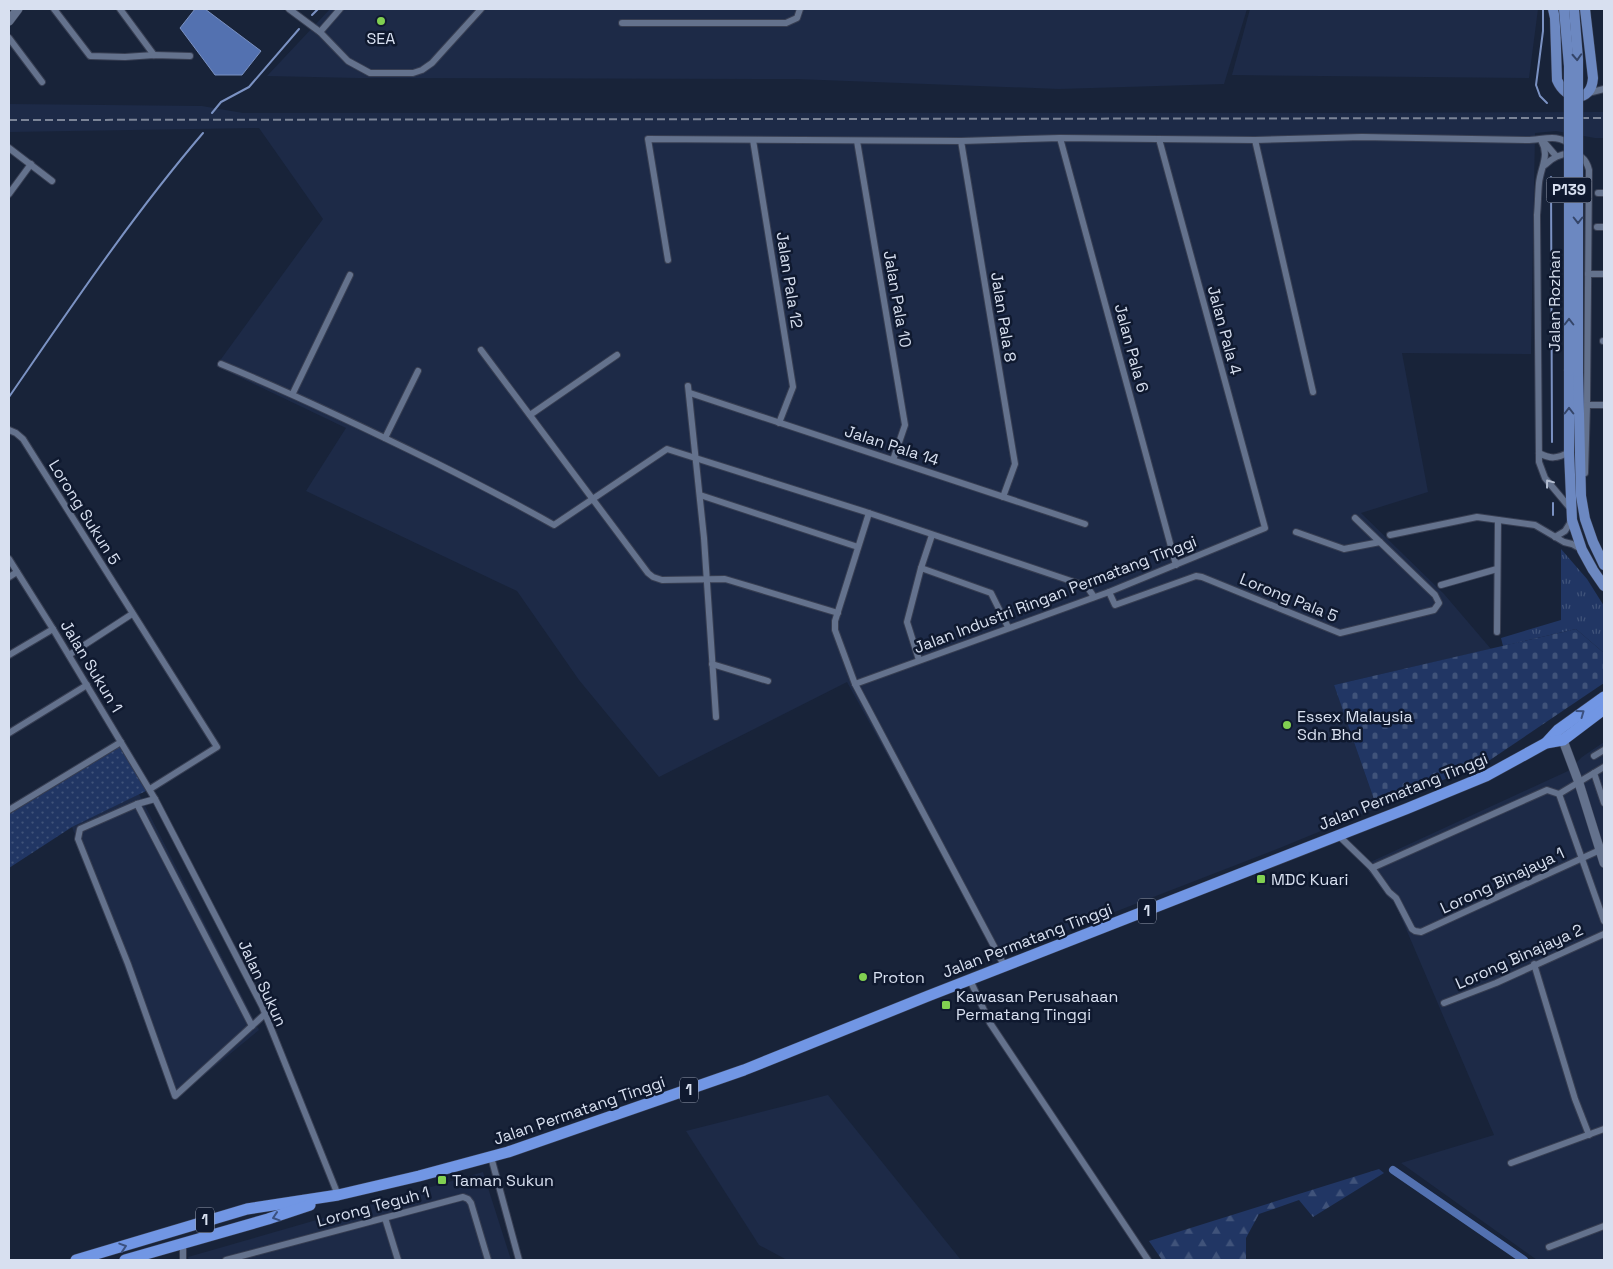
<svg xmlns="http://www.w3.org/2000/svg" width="1613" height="1269" viewBox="0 0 1613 1269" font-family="'Space Grotesk',sans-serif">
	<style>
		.built { fill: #1d2a47 }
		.grass { fill: url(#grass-tufts) }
		.forest { fill: url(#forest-firs) }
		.cemetery { fill: url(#cemetery-stones) }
		.park { fill: url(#park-dots) }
		.water { fill: #5371b0; stroke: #7b92c3 }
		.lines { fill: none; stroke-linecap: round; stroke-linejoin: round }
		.stream { stroke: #7b92c3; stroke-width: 2 }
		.canal { stroke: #5371b0; stroke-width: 8 }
		.street-casing { stroke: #373e52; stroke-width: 8 }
		.secondary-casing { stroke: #373e52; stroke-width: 10 }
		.primary-casing { stroke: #373e52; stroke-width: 11 }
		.highway-casing { stroke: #373e52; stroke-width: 12 }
		.street { stroke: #64728d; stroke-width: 6 }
		.secondary { stroke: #64728d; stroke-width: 9 }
		.primary { stroke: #6c88c1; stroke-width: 10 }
		.highway { stroke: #7196e4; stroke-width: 11 }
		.rail { stroke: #7b8497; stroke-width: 2; stroke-dasharray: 8 4; stroke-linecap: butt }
		.primary-bridge-casing { stroke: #373e52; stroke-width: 11; stroke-linecap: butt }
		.primary-bridge { stroke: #6c88c1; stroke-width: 10 }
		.oneway { stroke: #344569 }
		.oneway2 { stroke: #b5bfd2 }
		.oneway3 { stroke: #3b5180 }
		.poi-dot { fill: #81d051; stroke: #0f192f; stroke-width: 2 }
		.labels { text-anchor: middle; stroke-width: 5; stroke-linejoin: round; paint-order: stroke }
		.shield { fill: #0f192f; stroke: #9ca4b6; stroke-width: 1 }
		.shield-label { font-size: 15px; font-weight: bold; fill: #d8e0f0 }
		.poi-label { font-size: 16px; fill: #d8e0f0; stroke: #0f192f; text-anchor: start }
		.street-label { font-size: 16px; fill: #d8e0f0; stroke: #0f192f }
	</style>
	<defs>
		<pattern id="grass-tufts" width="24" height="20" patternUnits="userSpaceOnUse" patternTransform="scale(1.25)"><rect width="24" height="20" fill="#213664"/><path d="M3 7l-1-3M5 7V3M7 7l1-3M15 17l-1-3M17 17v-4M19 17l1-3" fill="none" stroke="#40537a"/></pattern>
		<pattern id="forest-firs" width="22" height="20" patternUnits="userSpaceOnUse" patternTransform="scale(1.25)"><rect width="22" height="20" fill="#213664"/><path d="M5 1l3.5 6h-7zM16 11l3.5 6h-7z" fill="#40537a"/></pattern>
		<pattern id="cemetery-stones" width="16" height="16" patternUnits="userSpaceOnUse" patternTransform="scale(1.25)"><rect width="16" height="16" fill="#213664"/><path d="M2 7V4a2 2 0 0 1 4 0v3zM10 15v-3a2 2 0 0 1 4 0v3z" fill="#40537a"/></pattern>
		<pattern id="park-dots" width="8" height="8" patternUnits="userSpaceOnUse" patternTransform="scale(1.25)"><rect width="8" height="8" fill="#213664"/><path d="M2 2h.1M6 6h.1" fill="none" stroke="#40537a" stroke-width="1.8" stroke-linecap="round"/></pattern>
	</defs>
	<rect width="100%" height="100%" fill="#182339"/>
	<g class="built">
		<polygon points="330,9 1247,9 1224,84 1059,89 796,79 358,78 267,76"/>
		<polygon points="1250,9 1538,9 1529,78 1232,75"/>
		<polygon points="9,104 202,106 243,113 1332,113 1604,112 1604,138 1595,138 1556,131 1535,133 1531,354 1402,353 1428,492 1361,513 1444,594 1491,649 1334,685 1377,808 1282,847 996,958 931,834 847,682 659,777 579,680 517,591 306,491 346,428 216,366 323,219 259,128 9,132"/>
		<polygon points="1604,742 1604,1260 1537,1260 1401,1163 1494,1135 1395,903 1387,896 1364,865 1568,771 1582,757"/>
		<polygon points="139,794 259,1030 174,1100 72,827"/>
		<polygon points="828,1095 961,1260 787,1260 759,1245 686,1131"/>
		<polygon points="483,1172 511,1260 189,1260 188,1257"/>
	</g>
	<polygon class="grass" points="1561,549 1587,579 1604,606 1604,653 1576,629 1503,646 1501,638 1561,620"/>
	<polygon class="forest" points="1379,1169 1384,1173 1313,1217 1299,1200 1259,1214 1246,1238 1246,1260 1162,1260 1149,1241"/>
	<polygon class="cemetery" points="1576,629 1604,653 1604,683 1490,760 1377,808 1334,685"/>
	<polygon class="park" points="121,742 150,789 72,827 9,868 9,810"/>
	<polygon class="water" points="195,9 205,9 261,51 242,75 215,75 180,28"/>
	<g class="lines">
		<g class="stream">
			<polyline points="1543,9 1543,31 1536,85 1540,96 1547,103"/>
			<polyline points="312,15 318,9"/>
			<polyline points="212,113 221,102 249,87 299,29"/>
			<polyline points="1551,177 1552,442"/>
			<path d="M9 397C71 307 132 216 203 133"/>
			<polyline points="1553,503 1553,515"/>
		</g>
		<polyline class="canal" points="1393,1170 1524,1260"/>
		<g class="street-casing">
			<g id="street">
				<polyline points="54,9 90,56 125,57 154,55 190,56"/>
				<polyline points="120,9 154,55"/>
				<polyline points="289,9 320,32 348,61 370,73 413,73 422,70 432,63 441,53 481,9"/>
				<polyline points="622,23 786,23 797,18 800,9"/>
				<polyline points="320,32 340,9"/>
				<polyline points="9,38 42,82"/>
				<polyline points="1588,93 1604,89"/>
				<polyline points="1060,138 1176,565"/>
				<polyline points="753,140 793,387 779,423"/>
				<polyline points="1255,140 1313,392"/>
				<path d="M1541 140C1550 156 1541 166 1539 183 1538 193 1538 205 1537 215L1539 462 1545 478 1570 508"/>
				<polyline points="857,141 905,425 893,460"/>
				<polyline points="961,141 1015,464 1003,497"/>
				<polyline points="1544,142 1556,156"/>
				<polyline points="9,148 52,181"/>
				<path d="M1545 165C1558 152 1583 146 1589 170L1587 405 1585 473"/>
				<polyline points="1598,193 1604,193"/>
				<polyline points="9,194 31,164"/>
				<polyline points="1597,227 1604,227"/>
				<path d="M668 260 648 139 961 141 1060 138 1255 140 1362 137 1527 140C1542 140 1559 133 1570 145"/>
				<polyline points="1588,274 1604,274"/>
				<polyline points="1603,341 1604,341"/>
				<polyline points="481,350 648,573 653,577 662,580 725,579 838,613"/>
				<path d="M221 364C294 394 365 428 436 463 476 483 515 503 554 525L667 449 869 513 1083 585 1088 588 1094 597"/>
				<polyline points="688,386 704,538 716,717"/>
				<polyline points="293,393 350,275"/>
				<polyline points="690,393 1085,524"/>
				<polyline points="1587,405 1604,405"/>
				<polyline points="530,415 617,355"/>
				<polyline points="9,430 16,433 23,439 217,747 150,789"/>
				<polyline points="385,438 418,371"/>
				<path d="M1539 453C1550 459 1557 459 1569 452"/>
				<polyline points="700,495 858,547"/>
				<polyline points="869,513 835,621 835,630 855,684 1005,967"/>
				<polyline points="1296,532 1344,549 1380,542"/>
				<polyline points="1390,535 1477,517 1535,525 1564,542 1572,544 1581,549"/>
				<polyline points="1555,537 1565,531 1572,520"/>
				<polyline points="9,559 53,629 155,799 262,1006 338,1195"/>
				<polyline points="921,568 991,593 1008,627"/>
				<polyline points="9,577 17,572"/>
				<polyline points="1441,585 1497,569"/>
				<polyline points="1109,592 1115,605 1196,576 1202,577 1340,633 1434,610 1439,603 1435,595 1355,518"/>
				<polyline points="1497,632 1498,520"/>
				<polyline points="9,655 53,629"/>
				<polyline points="69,655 132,614"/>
				<polyline points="919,660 907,622 921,568 932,535"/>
				<polyline points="712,664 768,681"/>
				<polyline points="855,684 1109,592 1265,528 1159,139"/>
				<polyline points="9,733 87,685"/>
				<polyline points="1594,756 1604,750"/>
				<polyline points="1594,773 1604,803"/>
				<polyline points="1559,794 1604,921"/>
				<polyline points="155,799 137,804 80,829 78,839 128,964 175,1096 265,1014"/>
				<polyline points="137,804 252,1026"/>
				<polyline points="9,810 121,742"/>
				<polyline points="1338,835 1372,868 1389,892 1396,898 1412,929 1415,931 1421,932 1600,850"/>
				<polyline points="1372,868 1547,790 1559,794 1604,767"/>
				<polyline points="1534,964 1575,1099 1589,1135"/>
				<polyline points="970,980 990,1023 1148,1260"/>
				<polyline points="1444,1003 1496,983 1604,934"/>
				<polyline points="491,1157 519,1260"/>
				<polyline points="1511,1163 1604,1129"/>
				<polyline points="385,1218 398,1260"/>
				<polyline points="183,1244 183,1260"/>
				<polyline points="1549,1247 1604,1226"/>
				<polyline points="226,1260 463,1197 468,1199 471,1203 488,1260"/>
			</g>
		</g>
		<g class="secondary-casing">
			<g id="secondary">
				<polyline points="9,21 18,9"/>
				<polyline points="1561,735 1579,783 1604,863"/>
			</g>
		</g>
		<g class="primary-casing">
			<g id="primary">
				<path d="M1553 9 1555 18 1557 80C1566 101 1591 104 1593 78L1585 9"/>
				<polyline points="1569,371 1569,452 1572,520 1582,550 1593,570 1604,586"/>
				<polyline points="1578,372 1581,496 1585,519 1593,542 1604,565"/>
			</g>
		</g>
		<g class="highway-casing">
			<g id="highway">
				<polyline points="1546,743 1558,730 1604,697"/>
				<polyline points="76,1260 247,1209 338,1195 419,1176 508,1152 744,1070 928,996 1406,809 1486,776 1546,743 1563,740 1604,709"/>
				<polyline points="125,1260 268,1219 310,1205"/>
			</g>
		</g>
		<use href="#street" class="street"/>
		<use href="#secondary" class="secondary"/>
		<use href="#primary" class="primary"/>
		<use href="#highway" class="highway"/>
		<polyline class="rail" points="9,120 1604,118"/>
		<g class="primary-bridge-casing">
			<g id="primary-bridge">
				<polyline points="1564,9 1569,66 1569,371"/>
				<polyline points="1574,9 1578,59 1578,372"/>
			</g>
		</g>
		<use href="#primary-bridge" class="primary-bridge"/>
	</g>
	<defs><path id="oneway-chevron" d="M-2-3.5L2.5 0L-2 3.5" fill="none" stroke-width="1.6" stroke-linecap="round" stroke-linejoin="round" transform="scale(1.25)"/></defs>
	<g class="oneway">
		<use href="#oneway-chevron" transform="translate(1577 57) rotate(87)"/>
		<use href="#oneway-chevron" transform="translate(1578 220) rotate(90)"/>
		<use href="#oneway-chevron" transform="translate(1569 322) rotate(-90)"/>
		<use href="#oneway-chevron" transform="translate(1569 411) rotate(-90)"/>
	</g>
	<use class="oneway2" href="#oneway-chevron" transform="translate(1549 483) rotate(-127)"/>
	<g class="oneway3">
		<use href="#oneway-chevron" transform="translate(1581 713) rotate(-36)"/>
		<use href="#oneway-chevron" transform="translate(276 1217) rotate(162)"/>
		<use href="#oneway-chevron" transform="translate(123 1247) rotate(-18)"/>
	</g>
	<g class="poi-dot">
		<circle cx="381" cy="21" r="5"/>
		<circle cx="1287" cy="725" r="5"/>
		<rect x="1256" y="874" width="10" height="10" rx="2.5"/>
		<circle cx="863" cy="977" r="5"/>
		<rect x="941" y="1000" width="10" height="10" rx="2.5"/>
		<rect x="437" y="1175" width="10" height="10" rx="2.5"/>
	</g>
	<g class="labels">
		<g class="shield">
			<rect x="1546.5" y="177.5" width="45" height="25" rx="4"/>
			<rect x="1138" y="898.5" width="18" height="25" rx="4"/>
			<rect x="680" y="1077.5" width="18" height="25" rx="4"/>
			<rect x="196" y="1207.5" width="18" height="25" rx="4"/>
		</g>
		<g class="shield-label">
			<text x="1569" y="195">P139</text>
			<text x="1147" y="916">1</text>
			<text x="689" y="1095">1</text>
			<text x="205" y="1225">1</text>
		</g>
		<g class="poi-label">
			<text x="381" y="44" text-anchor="middle">SEA</text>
			<text x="1297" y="722">Essex Malaysia<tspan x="1297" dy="18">Sdn Bhd</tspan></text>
			<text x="1271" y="885">MDC Kuari</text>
			<text x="873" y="983">Proton</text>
			<text x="956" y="1002">Kawasan Perusahaan<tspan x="956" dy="18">Permatang Tinggi</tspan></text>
			<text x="452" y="1186">Taman Sukun</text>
		</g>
		<g class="street-label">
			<text transform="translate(790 280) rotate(81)" y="6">Jalan Pala 12</text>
			<text transform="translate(898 299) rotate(80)" y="6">Jalan Pala 10</text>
			<text transform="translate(1554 301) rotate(-90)" y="6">Jalan Rozhan</text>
			<text transform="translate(1004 317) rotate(81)" y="6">Jalan Pala 8</text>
			<text transform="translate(1225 330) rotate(75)" y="6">Jalan Pala 4</text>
			<text transform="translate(1132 348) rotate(75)" y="6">Jalan Pala 6</text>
			<text transform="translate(892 445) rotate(18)" y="6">Jalan Pala 14</text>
			<text transform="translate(85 512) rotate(58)" y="6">Lorong Sukun 5</text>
			<text transform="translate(1055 594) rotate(-21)" y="6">Jalan Industri Ringan Permatang Tinggi</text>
			<text transform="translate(1289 597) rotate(22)" y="6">Lorong Pala 5</text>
			<text transform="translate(92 666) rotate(59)" y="6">Jalan Sukun 1</text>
			<text transform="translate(1403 791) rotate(-22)" y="6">Jalan Permatang Tinggi</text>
			<text transform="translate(1502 880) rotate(-25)" y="6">Lorong Binajaya 1</text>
			<text transform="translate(1027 940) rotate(-21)" y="6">Jalan Permatang Tinggi</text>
			<text transform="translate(1519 956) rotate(-24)" y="6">Lorong Binajaya 2</text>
			<text transform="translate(263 983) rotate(65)" y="6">Jalan Sukun</text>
			<text transform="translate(579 1110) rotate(-19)" y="6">Jalan Permatang Tinggi</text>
			<text transform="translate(373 1206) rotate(-15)" y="6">Lorong Teguh 1</text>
		</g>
	</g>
	<rect width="1613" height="1269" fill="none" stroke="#d8e0f0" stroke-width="20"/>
</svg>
